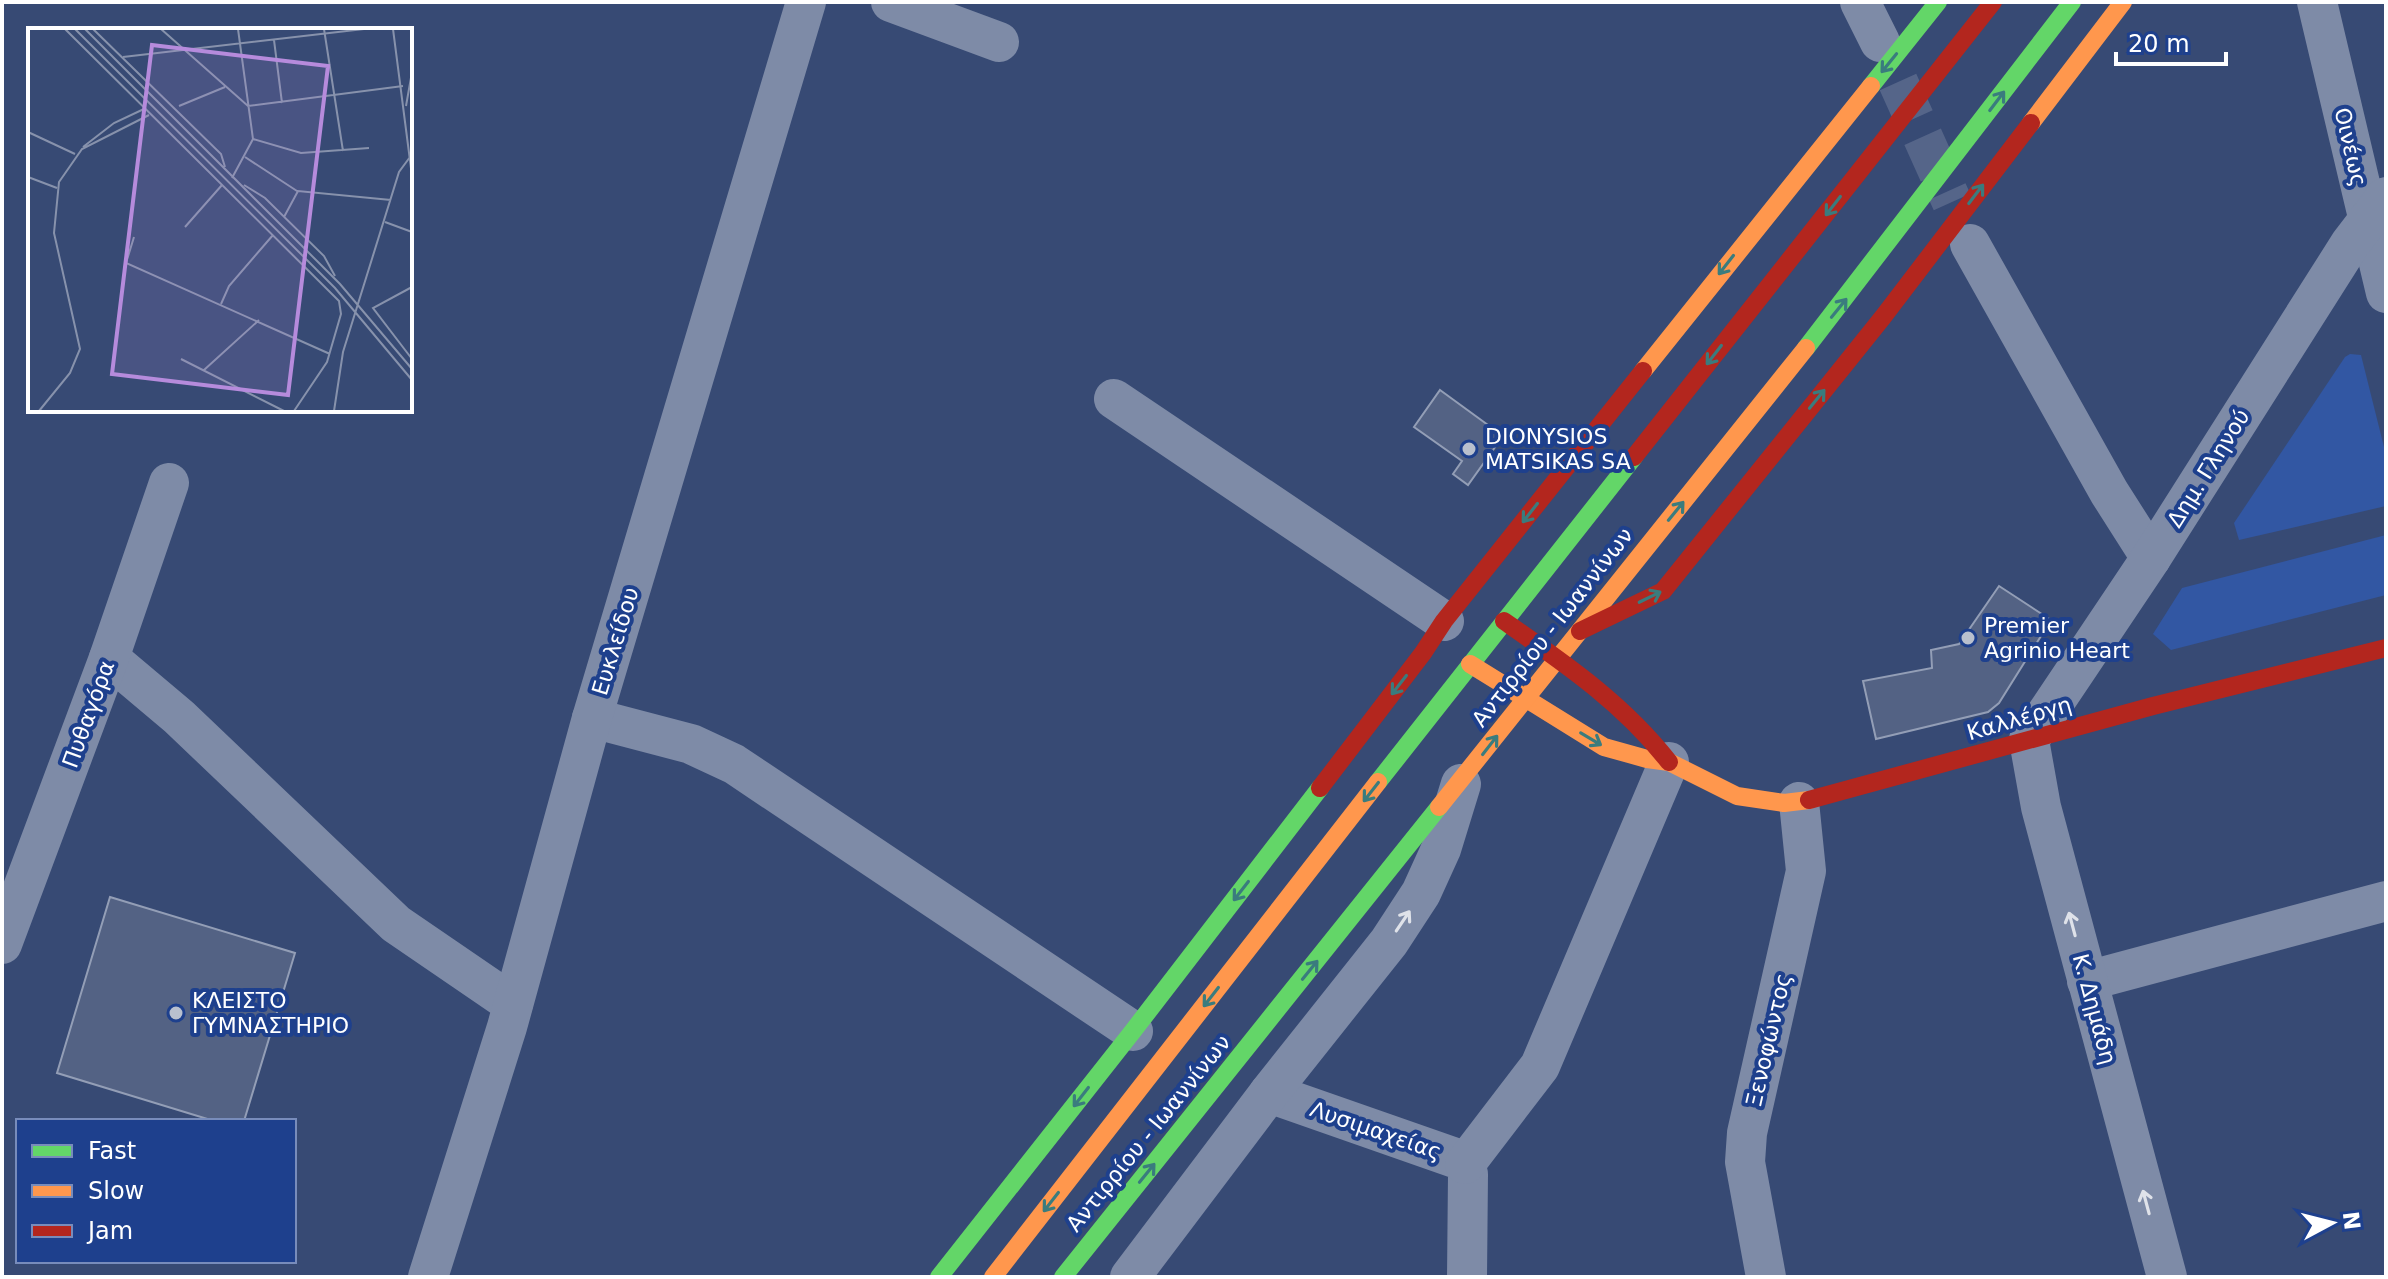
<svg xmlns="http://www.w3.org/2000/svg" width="2388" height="1279" viewBox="0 0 2388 1279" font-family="'DejaVu Sans',sans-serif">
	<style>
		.green { fill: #3257a3 }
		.building { fill: #536284; stroke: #939eb6; stroke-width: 2 }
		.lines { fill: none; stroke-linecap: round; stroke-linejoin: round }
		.street-tunnel { stroke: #556589; stroke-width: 40; stroke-dasharray: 40 20; stroke-linecap: butt }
		.street { stroke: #7e8ba7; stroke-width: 40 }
		.fast { stroke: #63d668; stroke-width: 18 }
		.slow { stroke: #ff974d; stroke-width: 18 }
		.jam { stroke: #b3261e; stroke-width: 18 }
		.oneway { stroke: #3a7c7e }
		.oneway2 { stroke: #dfe2e9 }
		.poi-dot { fill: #b9c0ce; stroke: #1e408d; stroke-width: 3 }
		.labels { text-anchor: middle; stroke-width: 8; stroke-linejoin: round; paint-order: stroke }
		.street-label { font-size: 22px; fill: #fff; stroke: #1e408d }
		.poi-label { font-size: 22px; fill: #fff; stroke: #1e408d; text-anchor: start }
		.inset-road { fill: none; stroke: #8792ac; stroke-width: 2 }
		.view { fill: #b68bdc; fill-opacity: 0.15; stroke: #b68bdc; stroke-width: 4 }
		.inset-edge { fill: none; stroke: #fff; stroke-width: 4 }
	</style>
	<rect width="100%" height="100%" fill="#374a74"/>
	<g class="green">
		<polygon points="2350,354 2361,355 2386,455 2386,506 2239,540 2234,523 2345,357"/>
		<polygon points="2386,535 2386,595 2171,650 2153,634 2182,588"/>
	</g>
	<g class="building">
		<polygon points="1440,390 1503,436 1468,485 1453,474 1462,461 1414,427"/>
		<polygon points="1999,586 2051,620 1999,703 1988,712 1876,739 1863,681 1932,668 1931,650 1959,644"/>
		<polygon points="110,897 295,953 244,1121 214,1121 57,1073"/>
	</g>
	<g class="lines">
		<polyline class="street-tunnel" points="1898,82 1952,202"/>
		<g class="street">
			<polyline points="891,2 999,42"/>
			<polyline points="1860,2 1880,42"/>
			<polyline points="2317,2 2386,293"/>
			<polyline points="1970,244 2109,492 2151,558"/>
			<polyline points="1114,399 1444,621"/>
			<polyline points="109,658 179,717 396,924 513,1004"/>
			<polyline points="592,718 691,744 734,764 1133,1031"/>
			<polyline points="2,944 109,658 169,483"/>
			<polyline points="2087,981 2386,901"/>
			<polyline points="1269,1093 1458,1159 1465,1164 1468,1174 1467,1277"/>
			<polyline points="1465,1164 1540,1066 1669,762"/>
			<polyline points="428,1277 507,1027 592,718 806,2"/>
			<polyline points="1130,1277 1269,1093 1389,942 1421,893 1441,849 1461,784"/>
			<polyline points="1766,1277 1745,1162 1747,1133 1806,871 1799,802"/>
			<polyline points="2167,1277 2041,807 2029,740 2151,558 2350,244 2386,197"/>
		</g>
		<g class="fast">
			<polyline points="1871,86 1938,2"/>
			<polyline points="1806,348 2072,2"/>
			<polyline points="1378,782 1634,457"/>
			<polyline points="939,1277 1133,1031 1320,788"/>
			<polyline points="1063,1277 1439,807"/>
		</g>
		<g class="slow">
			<polyline points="2031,123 2123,2"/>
			<polyline points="1643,371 1871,86"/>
			<polyline points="1470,664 1604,747 1647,759 1669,762 1737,796 1784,803 1809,800"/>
			<polyline points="1439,807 1806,348"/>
			<polyline points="993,1277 1378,782"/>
		</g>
		<g class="jam">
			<polyline points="1634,457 1993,2"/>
			<path d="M1504 621C1564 663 1623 703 1669 762"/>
			<polyline points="1580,631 1663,591 1883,317 2031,123"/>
			<polyline points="1320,788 1423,653 1444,621 1643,371"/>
			<polyline points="1809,800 2153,706 2386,648"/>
		</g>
	</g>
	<defs><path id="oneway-shaft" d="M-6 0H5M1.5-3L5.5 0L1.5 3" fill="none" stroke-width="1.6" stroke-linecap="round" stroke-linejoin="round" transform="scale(2)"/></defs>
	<g class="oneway">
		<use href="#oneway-shaft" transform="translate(1889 63) rotate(129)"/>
		<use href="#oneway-shaft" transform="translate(1997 101) rotate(-53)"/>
		<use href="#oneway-shaft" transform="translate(1976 194) rotate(-53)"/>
		<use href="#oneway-shaft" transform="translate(1833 206) rotate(128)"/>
		<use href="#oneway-shaft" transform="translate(1726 265) rotate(128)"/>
		<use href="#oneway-shaft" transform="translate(1839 308) rotate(-51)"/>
		<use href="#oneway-shaft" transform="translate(1714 355) rotate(128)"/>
		<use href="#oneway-shaft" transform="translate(1817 399) rotate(-51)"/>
		<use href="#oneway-shaft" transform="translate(1676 511) rotate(-51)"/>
		<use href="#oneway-shaft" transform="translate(1530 513) rotate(128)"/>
		<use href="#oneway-shaft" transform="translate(1650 597) rotate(-26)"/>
		<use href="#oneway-shaft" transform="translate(1399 685) rotate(128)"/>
		<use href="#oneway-shaft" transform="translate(1591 739) rotate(31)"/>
		<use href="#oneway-shaft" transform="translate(1490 745) rotate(-52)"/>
		<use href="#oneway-shaft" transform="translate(1371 792) rotate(128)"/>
		<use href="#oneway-shaft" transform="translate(1241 891) rotate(128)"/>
		<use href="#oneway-shaft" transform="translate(1310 970) rotate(-51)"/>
		<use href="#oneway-shaft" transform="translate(1211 997) rotate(128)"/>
		<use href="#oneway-shaft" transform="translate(1081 1097) rotate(128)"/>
		<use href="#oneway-shaft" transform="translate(1147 1173) rotate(-51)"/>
		<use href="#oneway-shaft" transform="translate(1051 1202) rotate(128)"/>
	</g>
	<g class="oneway2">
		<use href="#oneway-shaft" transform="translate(1403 921) rotate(-56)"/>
		<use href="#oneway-shaft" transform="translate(2072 924) rotate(-105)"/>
		<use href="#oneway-shaft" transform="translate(2146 1202) rotate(-105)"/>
	</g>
	<g class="poi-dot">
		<circle cx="1469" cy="449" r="8"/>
		<circle cx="1968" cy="638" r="8"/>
		<circle cx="176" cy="1013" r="8"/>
	</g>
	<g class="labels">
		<g class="street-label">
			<text transform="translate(2351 147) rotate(77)" y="8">Οινέως</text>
			<text transform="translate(2208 468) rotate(-58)" y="8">Δημ. Γληνού</text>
			<text transform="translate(1552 627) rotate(-52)" y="8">Αντιρρίου - Ιωαννίνων</text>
			<text transform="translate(615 641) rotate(-73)" y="8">Ευκλείδου</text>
			<text transform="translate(88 714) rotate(-70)" y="8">Πυθαγόρα</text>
			<text transform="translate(2019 718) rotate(-16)" y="8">Καλλέργη</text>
			<text transform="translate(2095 1009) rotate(75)" y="8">Κ. Δημάδη</text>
			<text transform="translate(1768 1040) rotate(-77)" y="8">Ξενοφώντος</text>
			<text transform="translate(1376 1130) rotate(19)" y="8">Λυσιμαχείας</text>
			<text transform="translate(1148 1133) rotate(-51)" y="8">Αντιρρίου - Ιωαννίνων</text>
		</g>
		<g class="poi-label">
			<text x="1485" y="444">DIONYSIOS<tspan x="1485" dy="25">MATSIKAS SA</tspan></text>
			<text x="1984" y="633">Premier<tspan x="1984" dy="25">Agrinio Heart</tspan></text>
			<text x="192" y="1008">ΚΛΕΙΣΤΟ<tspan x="192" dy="25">ΓΥΜΝΑΣΤΗΡΙΟ</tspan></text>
		</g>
	</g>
	<g transform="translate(28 28)">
		<rect width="384" height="384" fill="#374a74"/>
		<path class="inset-road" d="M37 1 311 273 313 286 299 334 266 383M47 1 307 260 384 352M57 1 312 256 384 341M65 1 193 126 197 139M133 1 220 78 375 58M296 1 315 123M365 1 384 148M246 12 254 75M95 29 336 1M151 78 197 59M378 78 384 44M0 104 47 126M225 111 273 125 341 120M55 119 86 95 118 80M217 129 269 163M0 149 29 160M204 150 225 111 210 1M216 157 237 170 296 228 307 248M256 189 270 163 363 172M357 194 384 204M157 199 194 157M106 209 98 235 302 326M384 259 345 280 384 331M193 276 201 258 245 207M153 331 256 383M176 342 231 292M11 383 42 345 52 321 26 205 31 154 54 121 121 87M306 383 315 324 371 144 382 129"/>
		<path class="view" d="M124 17 300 38 260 367 84 346Z"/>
		<rect width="384" height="384" class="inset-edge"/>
	</g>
	<rect width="2388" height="1279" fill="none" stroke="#ffffff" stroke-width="8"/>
	<rect x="16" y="1119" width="280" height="144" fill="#1e408d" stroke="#788cbb" stroke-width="2"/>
	<rect x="32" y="1145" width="40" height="12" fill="#63d668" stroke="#788cbb" stroke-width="2"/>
	<text x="88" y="1159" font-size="24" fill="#ffffff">Fast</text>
	<rect x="32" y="1185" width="40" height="12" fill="#ff974d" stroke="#788cbb" stroke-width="2"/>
	<text x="88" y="1199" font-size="24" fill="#ffffff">Slow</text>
	<rect x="32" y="1225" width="40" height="12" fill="#b3261e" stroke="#788cbb" stroke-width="2"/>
	<text x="88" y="1239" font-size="24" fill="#ffffff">Jam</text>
	<g transform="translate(2332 1223) rotate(83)" stroke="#1e408d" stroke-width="6" paint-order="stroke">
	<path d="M0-6L14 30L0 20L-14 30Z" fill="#ffffff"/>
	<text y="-12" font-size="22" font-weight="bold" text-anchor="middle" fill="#ffffff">N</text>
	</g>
	<path d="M2116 52v12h110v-12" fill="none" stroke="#ffffff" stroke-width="4"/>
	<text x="2128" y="52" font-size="24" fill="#ffffff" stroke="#1e408d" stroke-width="6" paint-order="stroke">20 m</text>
</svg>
